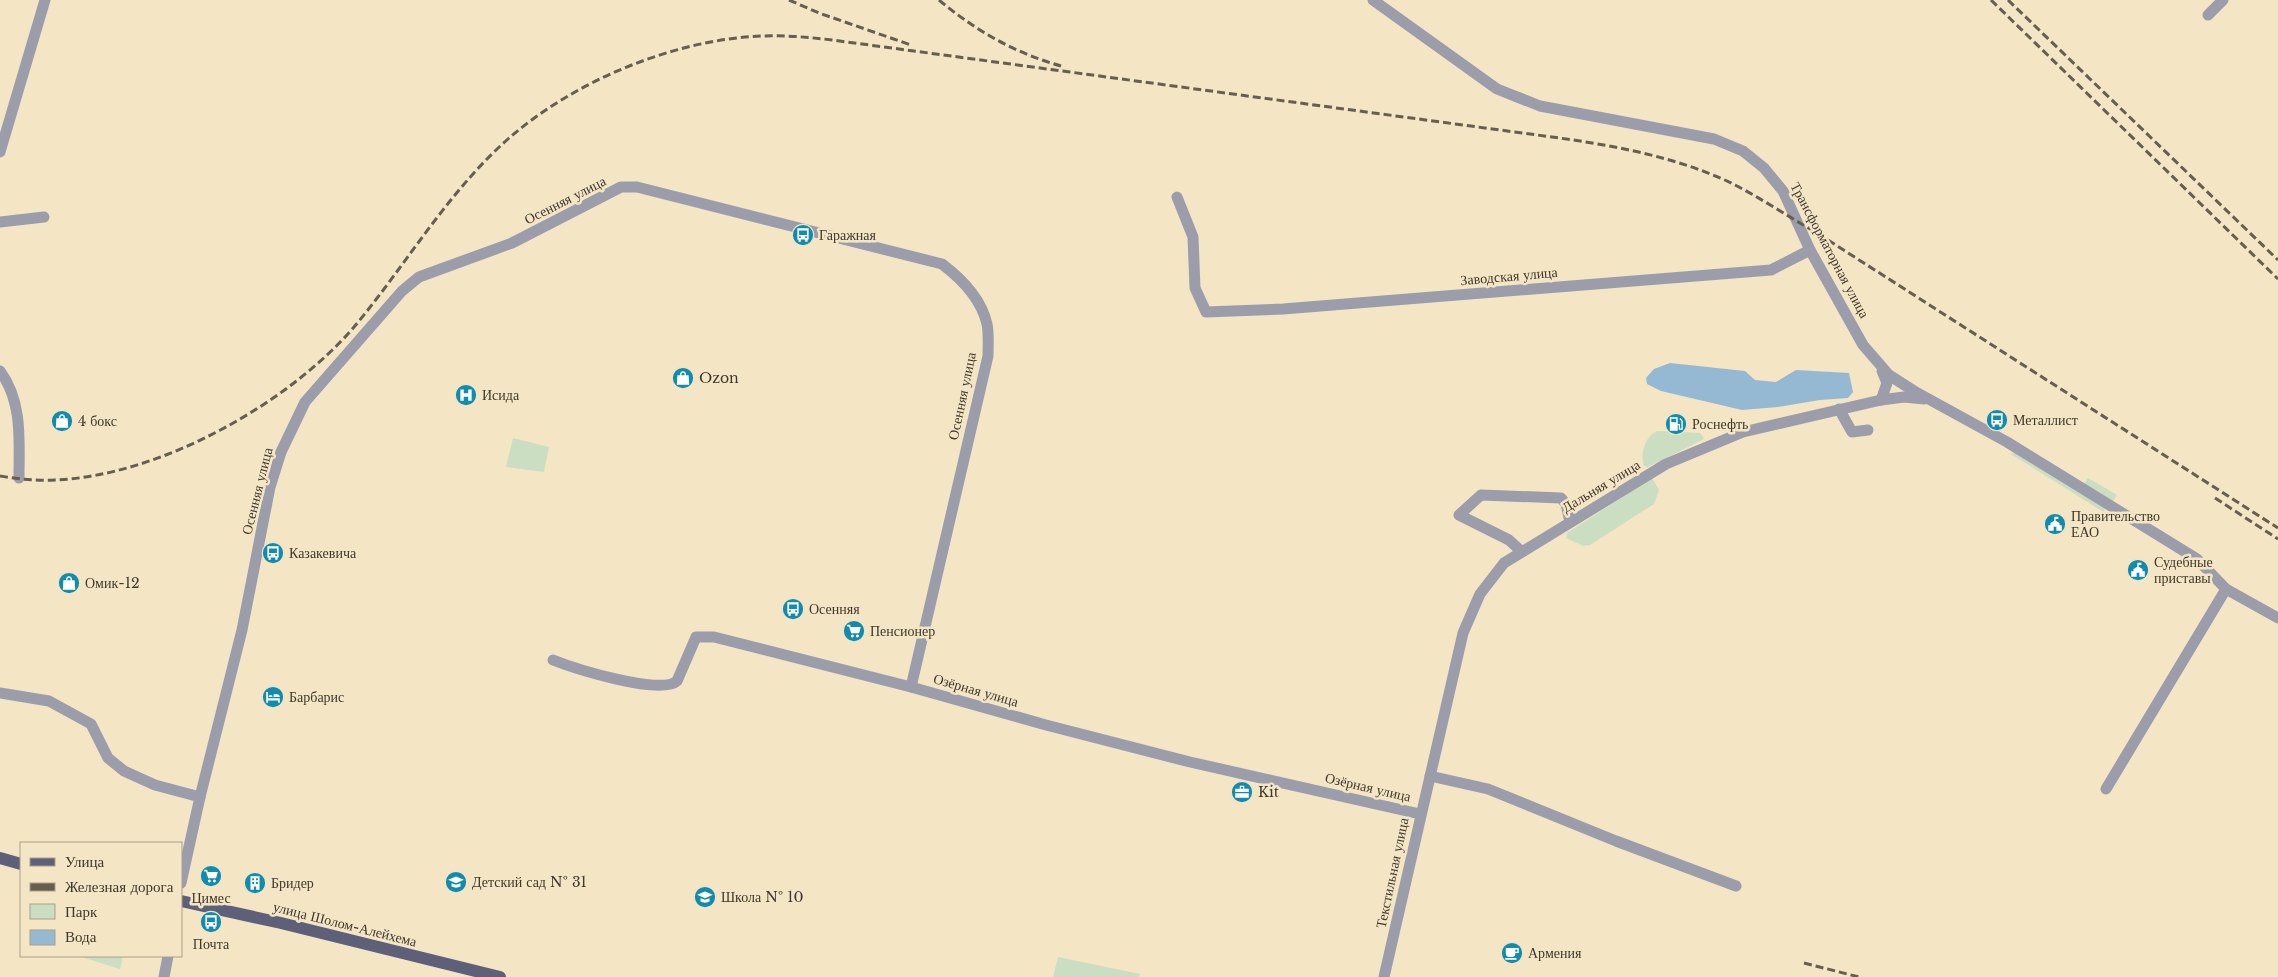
<svg xmlns="http://www.w3.org/2000/svg" width="2278" height="977" viewBox="0 0 2278 977" font-family="'Libre Baskerville',serif">
	<style>
		.green { fill: #ccdec1 }
		.water { fill: #95b9d2 }
		.lines { fill: none; stroke-linecap: round; stroke-linejoin: round }
		.street { stroke: #9b9dab; stroke-width: 11 }
		.primary { stroke: #5d6078; stroke-width: 12 }
		.rail { stroke: #665e4e; stroke-width: 3; stroke-dasharray: 8 4; stroke-linecap: butt }
		.labels { text-anchor: middle; stroke-width: 5; stroke-linejoin: round; paint-order: stroke }
		.street-label { font-size: 14px; fill: #3e382c; stroke: #f4e5c5 }
		.poi-label { font-size: 14px; fill: #3e382c; stroke: #f4e5c5; text-anchor: start }
	</style>
	<rect width="100%" height="100%" fill="#f4e5c5"/>
	<g class="green">
		<path d="M1657 431 1700 433 1704 438 1702 440 1648 467 1644 466C1640 454 1645 436 1657 431Z"/>
		<polygon points="513,438 549,447 544,472 506,467"/>
		<polygon points="2015,452 2104,506 2105,513 2011,454"/>
		<polygon points="1652,478 1659,490 1654,504 1590,545 1583,546 1566,538 1567,533"/>
		<polygon points="2088,478 2117,495 2113,501 2084,484"/>
		<polygon points="78,956 123,956 120,969"/>
		<polygon points="1058,957 1140,974 1139,977 1053,977"/>
	</g>
	<polygon class="water" points="1670,363 1745,371 1755,380 1776,382 1796,370 1849,373 1853,392 1848,398 1820,400 1778,407 1742,410 1661,391 1647,384 1646,378 1654,369"/>
	<g class="lines">
		<g class="street">
			<polyline points="1373,0 1497,89 1540,106 1714,139 1743,151 1764,168 1783,191 1810,250 1863,345 1889,375 1914,391 2007,442 2197,559 2226,589 2278,618"/>
			<polyline points="2208,15 2223,0"/>
			<polyline points="0,152 45,0"/>
			<polyline points="1177,197 1193,237 1195,288 1206,312 1283,309 1771,270 1810,250"/>
			<polyline points="0,222 44,217"/>
			<path d="M0 371C23 402 19 441 19 478"/>
			<polyline points="1881,400 1887,383 1882,371"/>
			<polyline points="1839,409 1852,432 1868,430"/>
			<polyline points="1522,552 1509,540 1459,515 1481,495 1561,498 1566,504 1570,522"/>
			<path d="M553 660C573 668 661 696 677 681L696 637H714L911 687 1046 725 1190 762 1420 814"/>
			<polyline points="0,693 49,701 91,724 108,758 124,771 155,785 200,797"/>
			<polyline points="1430,776 1488,789 1616,841 1736,886"/>
			<polyline points="2106,789 2226,589"/>
			<path d="M181 883 200 797 242 630 270 487 281 452 305 402 402 291 419 277 512 243 621 187H637L942 264C962 279 981 298 987 324 989 334 988 346 988 356L911 687"/>
			<polyline points="164,977 168,956"/>
			<polyline points="1384,977 1463,633 1480,594 1504,563 1666,464 1743,432 1881,400 1904,397 1924,399"/>
		</g>
		<g class="primary">
			<polyline points="0,858 21,864"/>
			<polyline points="181,901 281,923 500,977"/>
		</g>
		<g class="rail">
			<polyline points="789,0 819,13 911,45"/>
			<path d="M939 0C976 31 1015 53 1061 66"/>
			<polyline points="1991,0 2278,279"/>
			<polyline points="2008,0 2278,260"/>
			<path d="M0 476C18 479 37 481 55 480 159 476 288 404 354 327 406 265 447 193 508 139 574 81 673 40 761 36 790 35 818 38 847 42L1552 137C1611 145 1672 156 1727 181 1758 196 1787 216 1817 233L2278 528"/>
			<polyline points="2215,498 2278,539"/>
			<polyline points="1804,963 1859,977"/>
		</g>
	</g>
	<defs>
		<g id="bus-disc" transform="scale(1.125)"><circle r="9.5" fill="#118cae" stroke="#f4e5c5"/><path d="M-5-6H5V4H4V6H2V4H-2V6H-4V4H-5ZM-3.5-4V0h7V-4ZM-3.5 1.2v1.5H-2V1.2ZM2 1.2v1.5H3.5V1.2Z" fill="#fff"/></g>
		<g id="shop-disc" transform="scale(1.125)"><circle r="9.5" fill="#118cae" stroke="#f4e5c5"/><path d="M-5-2.5h2.3a2.7 3.5 0 0 1 5.4 0H5L5.5 6h-11ZM-1.5-2.5h3a1.5 2.3 0 0 0-3 0Z" fill="#fff"/></g>
		<g id="hospital-disc" transform="scale(1.125)"><circle r="9.5" fill="#118cae" stroke="#f4e5c5"/><path d="M-5-5h3v3.5h4V-5h3V5h-3V1.5h-4V5h-3Z" fill="#fff"/></g>
		<g id="fuel-disc" transform="scale(1.125)"><circle r="9.5" fill="#118cae" stroke="#f4e5c5"/><path d="M-5.5-6h7V0h2V4h1.3V-2.5L3-4.5l.8-.8L6-3V5H2.5V1h-1V6h-7ZM-4.2-4.7v3.2H.2V-4.7Z" fill="#fff"/></g>
		<g id="civic-disc" transform="scale(1.125)"><circle r="9.5" fill="#118cae" stroke="#f4e5c5"/><path d="M-.6-6.5H3V-4.5H.6V-3L4-1V1h2V6H-6V1h2V-1L-.6-3ZM-1.2 2.5V6h2.4V2.5Z" fill="#fff"/></g>
		<g id="supermarket-disc" transform="scale(1.125)"><circle r="9.5" fill="#118cae" stroke="#f4e5c5"/><path d="M-6-5.5h2.5l.6 2H6L4.5 2H-2.5L-4.4-4H-6ZM-1.5 3.2a1.3 1.3 0 1 0 .1 0ZM3 3.2a1.3 1.3 0 1 0 .1 0Z" fill="#fff"/></g>
		<g id="hotel-disc" transform="scale(1.125)"><circle r="9.5" fill="#118cae" stroke="#f4e5c5"/><path d="M-6-4.5h1.5V1H6V5H4.5V3h-9V5H-6ZM-4 0a1.8 1.8 0 1 1 3.6 0ZM.5 0V-2.5h3Q6-2.5 6 0Z" fill="#fff"/></g>
		<g id="office-disc" transform="scale(1.125)"><circle r="9.5" fill="#118cae" stroke="#f4e5c5"/><path d="M-6-3h4V-5.5h4V-3h4V5H-6ZM-1-4.5V-3h2v-1.5ZM-6 0V1H6V0Z" fill="#fff"/></g>
		<g id="school-disc" transform="scale(1.125)"><circle r="9.5" fill="#118cae" stroke="#f4e5c5"/><path d="M0-5L7-2L0 1L-7-2ZM-4 1L0 2.5L4 1V4Q0 6-4 4Z" fill="#fff"/></g>
		<g id="building-disc" transform="scale(1.125)"><circle r="9.5" fill="#118cae" stroke="#f4e5c5"/><path d="M-4-6H4V6H1V3H-1V6H-4ZM-2.5-4.3h1.7v1.8h-1.7ZM.8-4.3h1.7v1.8H.8ZM-2.5-1h1.7V.8h-1.7ZM.8-1h1.7V.8H.8Z" fill="#fff"/></g>
		<g id="cafe-disc" transform="scale(1.125)"><circle r="9.5" fill="#118cae" stroke="#f4e5c5"/><path d="M-5.5-4.5H6V0H3Q3 3.5 0 3.5H-2.5Q-5.5 3.5-5.5 0ZM3-3.2v2h1.7v-2ZM-6 4.5H4V6H-6Z" fill="#fff"/></g>
	</defs>
	<g fill-rule="evenodd">
		<use href="#bus-disc" x="803" y="235"/>
		<use href="#shop-disc" x="683" y="378"/>
		<use href="#hospital-disc" x="466" y="395"/>
		<use href="#bus-disc" x="1997" y="420"/>
		<use href="#shop-disc" x="62" y="421"/>
		<use href="#fuel-disc" x="1676" y="424"/>
		<use href="#civic-disc" x="2055" y="524"/>
		<use href="#bus-disc" x="273" y="553"/>
		<use href="#civic-disc" x="2138" y="570"/>
		<use href="#shop-disc" x="69" y="583"/>
		<use href="#bus-disc" x="793" y="609"/>
		<use href="#supermarket-disc" x="854" y="631"/>
		<use href="#hotel-disc" x="273" y="697"/>
		<use href="#office-disc" x="1242" y="792"/>
		<use href="#supermarket-disc" x="211" y="876"/>
		<use href="#school-disc" x="456" y="882"/>
		<use href="#building-disc" x="255" y="883"/>
		<use href="#school-disc" x="705" y="897"/>
		<use href="#bus-disc" x="211" y="922"/>
		<use href="#cafe-disc" x="1512" y="953"/>
	</g>
	<g class="labels">
		<g class="street-label">
			<text transform="translate(565 200) rotate(-27)" y="5">Осенняя улица</text>
			<text transform="translate(1830 250) rotate(62)" y="5">Трансформаторная улица</text>
			<text transform="translate(1509 276) rotate(-5)" y="5">Заводская улица</text>
			<text transform="translate(962 396) rotate(-78)" y="5">Осенняя улица</text>
			<text transform="translate(1601 486) rotate(-31)" y="5">Дальняя улица</text>
			<text transform="translate(257 491) rotate(-76)" y="5">Осенняя улица</text>
			<text transform="translate(976 690) rotate(16)" y="5">Озёрная улица</text>
			<text transform="translate(1368 787) rotate(13)" y="5">Озёрная улица</text>
			<text transform="translate(1392 873) rotate(-78)" y="5">Текстильная улица</text>
			<text transform="translate(345 924) rotate(14)" y="5">улица Шолом-Алейхема</text>
		</g>
		<g class="poi-label">
			<text x="819" y="240">Гаражная</text>
			<text x="699" y="383">Ozon</text>
			<text x="482" y="400">Исида</text>
			<text x="2013" y="425">Металлист</text>
			<text x="78" y="426">4 бокс</text>
			<text x="1692" y="429">Роснефть</text>
			<text x="2071" y="521">Правительство<tspan x="2071" dy="16">ЕАО</tspan></text>
			<text x="289" y="558">Казакевича</text>
			<text x="2154" y="567">Судебные<tspan x="2154" dy="16">приставы</tspan></text>
			<text x="85" y="588">Омик-12</text>
			<text x="809" y="614">Осенняя</text>
			<text x="870" y="636">Пенсионер</text>
			<text x="289" y="702">Барбарис</text>
			<text x="1258" y="797">Kit</text>
			<text x="472" y="887">Детский сад № 31</text>
			<text x="271" y="888">Бридер</text>
			<text x="721" y="902">Школа № 10</text>
			<text x="211" y="903" text-anchor="middle">Цимес</text>
			<text x="211" y="949" text-anchor="middle">Почта</text>
			<text x="1528" y="958">Армения</text>
		</g>
	</g>
	<rect x="20" y="842" width="162" height="115" fill="#f4e5c5" stroke="#aba088"/>
	<rect x="30" y="858" width="25" height="8" fill="#5d6078" stroke="#aba088"/>
	<text x="65" y="867" font-size="15" fill="#3e382c">Улица</text>
	<rect x="30" y="883" width="25" height="8" fill="#665e4e" stroke="#aba088"/>
	<text x="65" y="892" font-size="15" fill="#3e382c">Железная дорога</text>
	<rect x="30" y="904" width="25" height="15" fill="#ccdec1" stroke="#aba088"/>
	<text x="65" y="917" font-size="15" fill="#3e382c">Парк</text>
	<rect x="30" y="930" width="25" height="15" fill="#95b9d2" stroke="#aba088"/>
	<text x="65" y="942" font-size="15" fill="#3e382c">Вода</text>
</svg>
